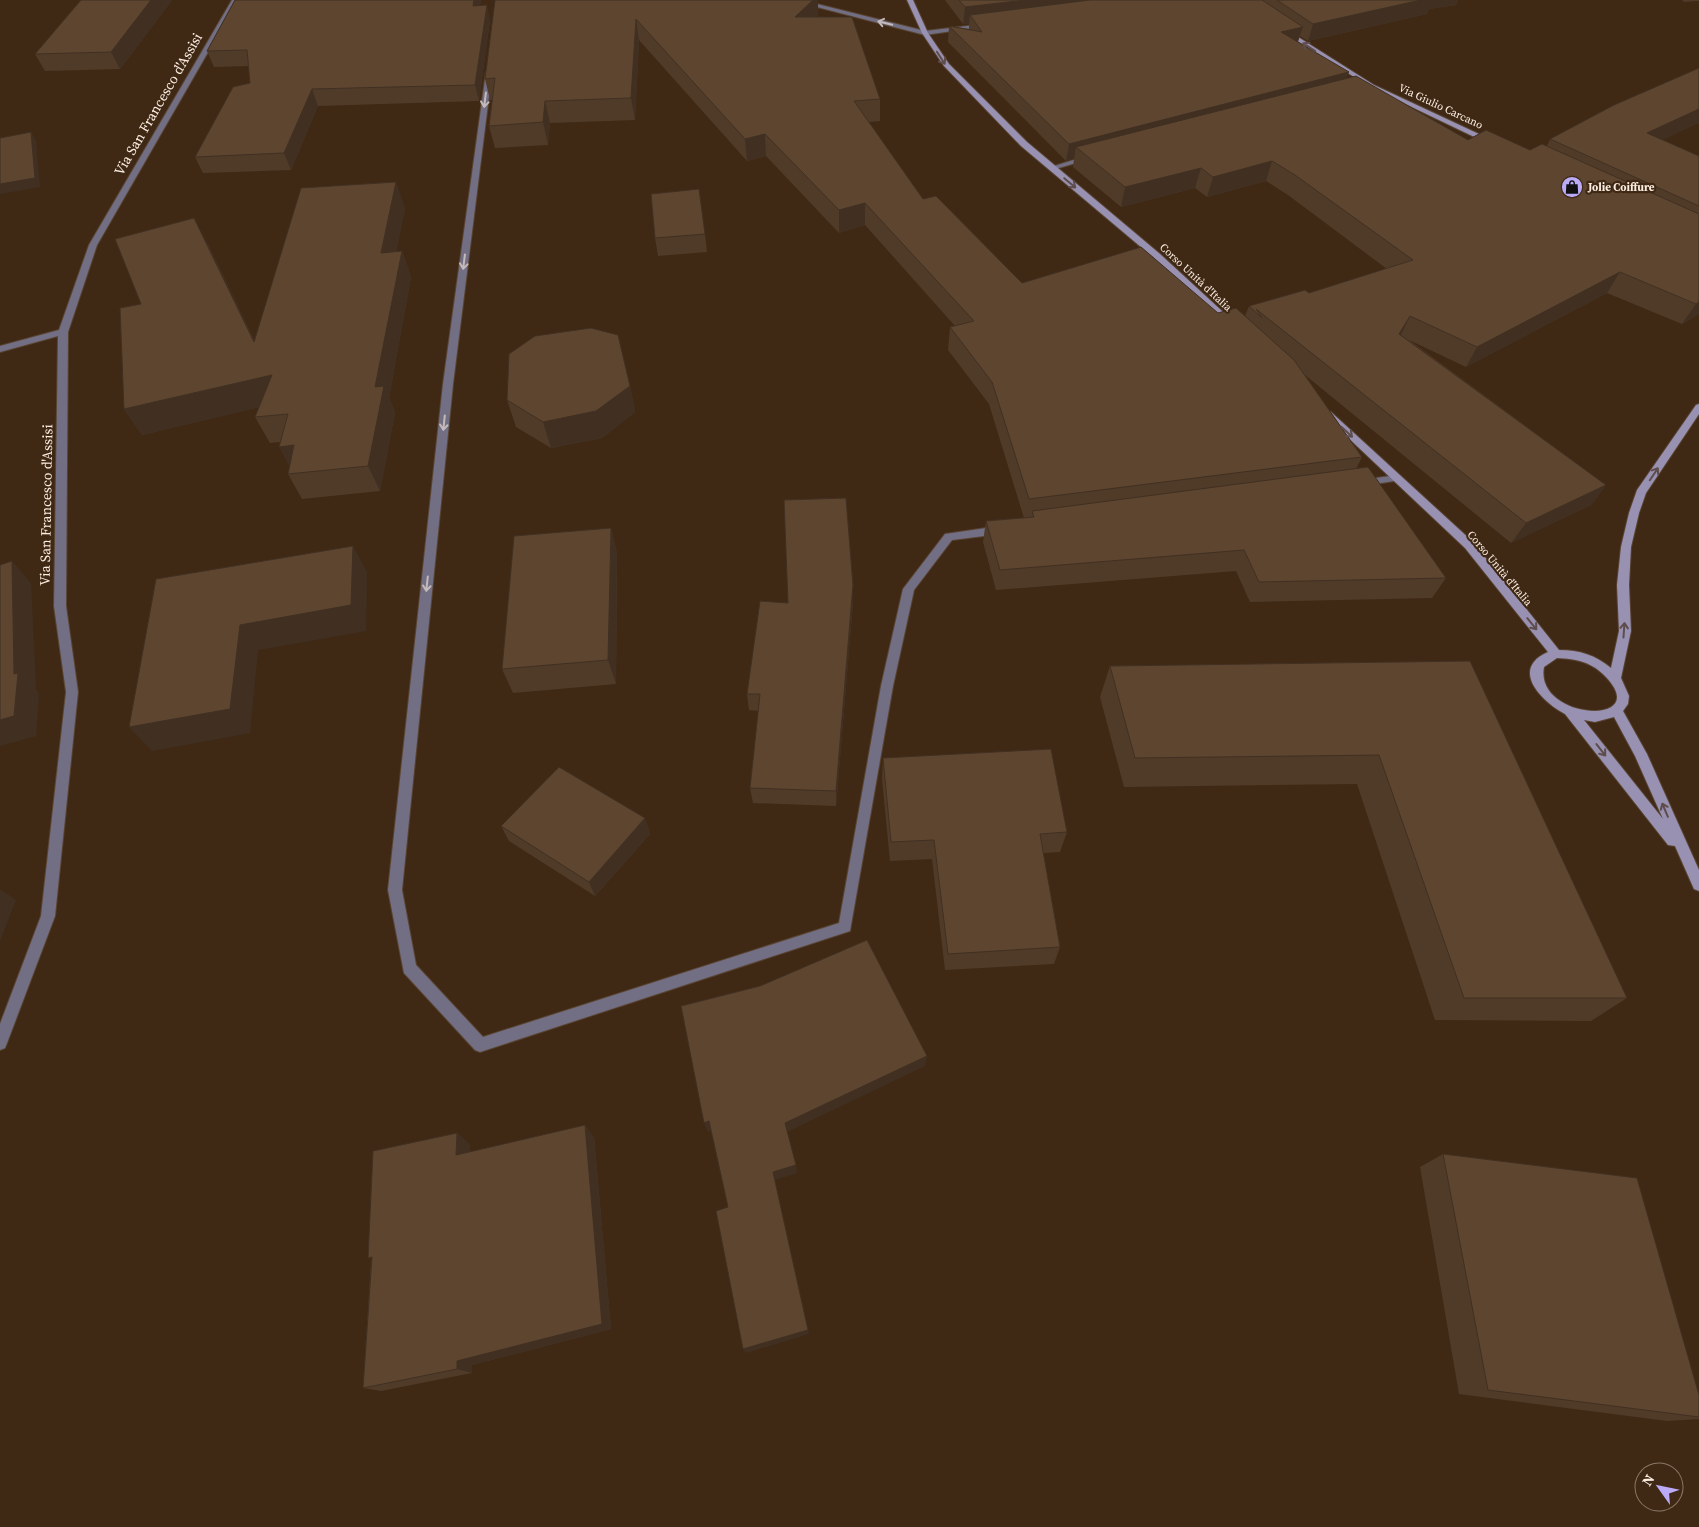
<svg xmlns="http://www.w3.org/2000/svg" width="1699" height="1527" viewBox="0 0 1699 1527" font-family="'Source Serif 4',serif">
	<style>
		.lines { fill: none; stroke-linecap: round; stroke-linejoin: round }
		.street-casing { stroke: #594432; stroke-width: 2 }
		.secondary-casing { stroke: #594432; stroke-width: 2 }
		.street { fill: #726e83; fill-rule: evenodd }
		.secondary { fill: #9891b2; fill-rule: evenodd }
		.wall { fill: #503b29 }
		.shaded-wall { fill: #413022 }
		.building { fill: #5d4530; stroke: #413022 }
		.oneway { stroke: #c5babb }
		.oneway2 { stroke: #5e4d4c }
		.labels { text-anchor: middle; stroke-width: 4.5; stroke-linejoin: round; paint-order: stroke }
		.far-street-label { font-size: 11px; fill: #fcede1; stroke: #3f2915 }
		.far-poi-label { font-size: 11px; font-weight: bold; fill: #fcede1; stroke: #3f2915; text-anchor: start }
		.street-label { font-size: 14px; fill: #fcede1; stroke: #3f2915 }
	</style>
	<rect width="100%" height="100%" fill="#3f2915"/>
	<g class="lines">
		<g class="street-casing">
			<g id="street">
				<polygon points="232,0 238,0 97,245 68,332 66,606 78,692 55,916 7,1043 5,1048 0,1050 0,1024 41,916 66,692 54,606 58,336 0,352 0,346 59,330 89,245"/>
				<polygon points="790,0 801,0 925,31 984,24 987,26 925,35"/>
				<polygon points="489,70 492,72 453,384 402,890 416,965 483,1037 839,923 881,686 903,589 945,534 1000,526 1005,530 1000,534 952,540 914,590 893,686 850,931 480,1052 475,1050 404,973 388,890 443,384 486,72"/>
				<polygon points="1086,156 1093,158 1052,170 1048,168"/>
				<polygon points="1397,475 1401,476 1401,480 1362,486 1357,483 1362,480"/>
			</g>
		</g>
		<g class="secondary-casing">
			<g id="secondary">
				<polygon points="907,0 913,0 928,33 949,64 1027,142 1160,254 1234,322 1234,326 1228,326 1154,258 1021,146 944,66 922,33"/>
				<polygon points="1283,30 1287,30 1374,85 1496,142 1489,144 1370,87 1283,32"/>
				<path d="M1699 404V414L1646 493 1639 513 1631 547 1629 585 1631 631 1621 678 1629 696 1628 704 1623 711 1647 754 1699 870V891L1694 889 1675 846 1668 845 1565 714C1542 702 1509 669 1548 652L1465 548 1323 414 1328 411 1331 412 1473 542 1559 650C1580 650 1595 655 1611 668L1619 631 1617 585 1621 547 1629 513 1637 490 1696 405ZM1557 658C1577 659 1592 662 1606 677 1653 727 1534 720 1544 667ZM1614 717 1635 756 1663 819 1584 720 1595 722Z"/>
			</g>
		</g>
		<use href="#street" class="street"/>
		<use href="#secondary" class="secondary"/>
	</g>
	<g class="wall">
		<polygon points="81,0 172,0 120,69 45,71 35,54"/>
		<polygon points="235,0 481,0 480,5 490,20 479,101 318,106 291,170 203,173 195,157 250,83 249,66 214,67 207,51"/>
		<polygon points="495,0 818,0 818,17 880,99 880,121 869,122 923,199 1022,283 1218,313 1245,316 1249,306 1309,293 1387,269 1288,195 1266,181 1207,197 1195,188 1121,207 1073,167 1074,159 1066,161 948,42 949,26 969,29 969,24 963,24 945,0 1458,0 1456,5 1429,9 1427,14 1308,41 1300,36 1298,42 1347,78 1468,140 1530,150 1547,146 1550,139 1663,140 1699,156 1699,314 1682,324 1607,293 1466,367 1409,340 1606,485 1591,505 1511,543 1305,375 1362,457 1356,469 1446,578 1432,598 1250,602 1236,571 996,590 983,542 986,521 1024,518 989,404 948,350 950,327 955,326 865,225 839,233 766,156 747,161 639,40 635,120 550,123 548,145 495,148 489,126 493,100 490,100 485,79"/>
		<polygon points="1682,0 1699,0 1699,1 1684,2"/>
		<polygon points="405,208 396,252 402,251 411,277 389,398 395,412 380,491 302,499 288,474 290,466 280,442 270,443 255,417 259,407 142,435 124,409 141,304 208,244 254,340"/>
		<polygon points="705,234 707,252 658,256 655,238"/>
		<polygon points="630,386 635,412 602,438 551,448 516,427 507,400"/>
		<polygon points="611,528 617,554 616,684 513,693 502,669"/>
		<polygon points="853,602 836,806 753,803 750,788 759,711 749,710 747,694 788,603"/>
		<polygon points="1470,661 1627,998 1591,1021 1435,1020 1357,784 1124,787 1100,697 1110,666"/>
		<polygon points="883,758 1067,832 1060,852 1043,853 1060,947 1054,964 945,970 932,859 890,861 882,779"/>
		<polygon points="645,818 650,834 595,896 509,841 501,826"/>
		<polygon points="457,1133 470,1145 470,1152 594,1137 611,1329 472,1365 472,1373 381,1391 363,1388 371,1260"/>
		<polygon points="1443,1154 1699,1395 1699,1419 1667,1421 1459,1394 1420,1167"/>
	</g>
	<g class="shaded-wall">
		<polygon points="151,0 172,0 120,69 111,52"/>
		<polygon points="474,0 481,0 477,21 473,6"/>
		<polygon points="813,0 818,0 818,17 795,17"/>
		<polygon points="1026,0 1159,0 970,15 969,24 963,24 965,7"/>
		<polygon points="1421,0 1458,0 1456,5 1429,9 1427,14 1308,41 1313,24"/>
		<polygon points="487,5 490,20 479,101 475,85"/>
		<polygon points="636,19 639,40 635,120 631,98"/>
		<polygon points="1303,27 1297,43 1281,32"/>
		<polygon points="1349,72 1343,89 1076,147 1074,159 1066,161 1069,144"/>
		<polygon points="312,89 318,106 291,170 284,153"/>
		<polygon points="545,101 550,123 548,145 543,122"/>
		<polygon points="1699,109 1699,123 1635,153 1647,133"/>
		<polygon points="31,132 36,141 40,187 0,194 0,184"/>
		<polygon points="765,134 766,156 747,161 745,139"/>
		<polygon points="1272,161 1266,181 1207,197 1213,177"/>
		<polygon points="1201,168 1195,188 1121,207 1125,187"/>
		<polygon points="396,182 405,208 391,279 381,253"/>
		<polygon points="865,203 865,225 839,233 839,210"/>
		<polygon points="194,218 208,244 268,368 254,342"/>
		<polygon points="402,251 411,277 389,398 395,412 380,491 368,466 375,387"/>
		<polygon points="1620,272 1607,293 1466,367 1477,347"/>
		<polygon points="1699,302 1699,314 1682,324 1696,304"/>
		<polygon points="1410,316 1400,337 1399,334"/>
		<polygon points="272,375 285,401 142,435 124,409"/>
		<polygon points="630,386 635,412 602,438 551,448 543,422"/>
		<polygon points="294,445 293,473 279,447"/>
		<polygon points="1606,485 1591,505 1511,543 1526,523"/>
		<polygon points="611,528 617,554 616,684 608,660"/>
		<polygon points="353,546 367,572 366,631 258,650 250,733 152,751 129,727 240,625"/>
		<polygon points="12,561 31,583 36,690 39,693 36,736 0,746 0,720 14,674"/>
		<polygon points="853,585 853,602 836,806 836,791"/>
		<polygon points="645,818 650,834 595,896 589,882"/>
		<polygon points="0,889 16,900 0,941"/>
		<polygon points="927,1056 925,1066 787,1132 785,1123"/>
		<polygon points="709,1121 713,1130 708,1132 704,1123"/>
		<polygon points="585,1125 594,1137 611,1329 472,1365 472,1373 457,1369 457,1361"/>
		<polygon points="457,1133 470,1145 470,1166 456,1155"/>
		<polygon points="796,1165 797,1173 775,1180 809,1334 746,1353 743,1349 773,1172"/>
	</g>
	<g class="building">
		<polygon points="81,0 151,0 111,52 35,54"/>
		<polygon points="235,0 474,0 473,6 487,5 475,85 312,89 284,153 195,157 233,87 250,83 247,50 207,51"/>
		<polygon points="495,0 813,0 795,17 852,17 880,99 854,101 923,199 936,196 1022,283 1141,247 1218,313 1236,308 1294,360 1362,457 1029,499 992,382 950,327 974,321 865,203 839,210 765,134 745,139 636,19 631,98 545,101 543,122 489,126 495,78 485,79"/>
		<polygon points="959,0 1026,0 965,7"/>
		<polygon points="1090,0 1262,0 1303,27 1281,32 1349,72 1069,144 949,26 982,32 970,15"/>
		<polygon points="1277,0 1421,0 1313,24"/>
		<polygon points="1699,68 1699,109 1647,133 1699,156 1699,206 1550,139 1614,105"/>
		<polygon points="1356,76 1468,140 1486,130 1530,150 1542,144 1699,214 1699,302 1696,304 1620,272 1477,347 1410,316 1399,334 1606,485 1526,523 1256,309 1262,318 1249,306 1305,290 1309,293 1413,260 1295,175 1272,161 1213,177 1201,168 1125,187 1076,147"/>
		<polygon points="31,132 35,178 0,184 0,138"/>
		<polygon points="396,182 381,253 402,251 375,387 384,386 368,466 288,474 294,445 279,447 288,414 255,417 272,375 124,409 120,308 141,304 115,239 194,218 254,342 301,188"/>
		<polygon points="699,189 705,234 655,238 651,194"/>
		<polygon points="591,328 618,335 630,386 596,411 543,422 507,400 509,354 535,336"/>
		<polygon points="1368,467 1446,578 1259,582 1244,550 1000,570 986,521 1034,517 1032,511"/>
		<polygon points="846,498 853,585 836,791 750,788 760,694 747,694 760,601 788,603 784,500"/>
		<polygon points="611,528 608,660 502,669 514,536"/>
		<polygon points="353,546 351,605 240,625 230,709 129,727 156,579"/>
		<polygon points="12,561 14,674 18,673 14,716 0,720 0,565"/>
		<polygon points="1470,661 1627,998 1464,998 1379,755 1135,758 1110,666"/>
		<polygon points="1051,749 1067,832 1040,834 1060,947 948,954 934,840 891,842 883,758"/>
		<polygon points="559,767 645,818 589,882 501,826"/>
		<polygon points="867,940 927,1056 785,1123 796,1165 773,1172 808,1330 743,1349 716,1211 728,1207 709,1121 704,1123 681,1006 760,986"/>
		<polygon points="585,1125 602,1324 457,1361 457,1369 363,1388 372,1257 368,1258 373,1151 457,1133 456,1155"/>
		<polygon points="1443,1154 1637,1178 1699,1395 1699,1417 1488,1390"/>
	</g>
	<defs><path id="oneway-shaft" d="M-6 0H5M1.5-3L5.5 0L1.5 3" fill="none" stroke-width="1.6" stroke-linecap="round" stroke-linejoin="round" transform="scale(1.25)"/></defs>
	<g class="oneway">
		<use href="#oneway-shaft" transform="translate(885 23) rotate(-166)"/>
		<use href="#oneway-shaft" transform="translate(485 100) rotate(97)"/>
		<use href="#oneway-shaft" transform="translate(464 262) rotate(97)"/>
		<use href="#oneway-shaft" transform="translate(444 423) rotate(96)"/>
		<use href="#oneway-shaft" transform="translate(427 584) rotate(96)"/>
	</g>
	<g class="oneway2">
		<use href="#oneway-shaft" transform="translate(1309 47) rotate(-146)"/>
		<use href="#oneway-shaft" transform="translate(941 58) rotate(57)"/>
		<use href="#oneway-shaft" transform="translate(1070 183) rotate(40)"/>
		<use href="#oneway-shaft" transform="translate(1347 432) rotate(43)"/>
		<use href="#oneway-shaft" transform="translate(1654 474) rotate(-56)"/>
		<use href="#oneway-shaft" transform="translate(1532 624) rotate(51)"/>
		<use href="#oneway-shaft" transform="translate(1624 630) rotate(-86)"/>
		<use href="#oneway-shaft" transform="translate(1601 750) rotate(52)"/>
		<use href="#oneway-shaft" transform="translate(1665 810) rotate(-113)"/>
	</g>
	<defs>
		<g id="shop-disc" transform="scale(1.125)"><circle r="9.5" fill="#bbaaf6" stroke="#3f2915"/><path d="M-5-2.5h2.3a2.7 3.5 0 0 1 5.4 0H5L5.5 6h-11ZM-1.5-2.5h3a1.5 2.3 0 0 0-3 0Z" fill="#111"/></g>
	</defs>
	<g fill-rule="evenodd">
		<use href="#shop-disc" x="1572" y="187"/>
	</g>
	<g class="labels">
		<g class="far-street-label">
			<text transform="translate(1441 106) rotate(25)" y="4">Via Giulio Carcano</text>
			<text transform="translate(1196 277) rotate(43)" y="4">Corso Unità d'Italia</text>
			<text transform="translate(1500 568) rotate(50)" y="4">Corso Unità d'Italia</text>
		</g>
		<g class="far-poi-label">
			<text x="1588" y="191">Jolie Coiffure</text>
		</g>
		<g class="street-label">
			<text transform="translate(158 104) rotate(-60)" y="5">Via San Francesco d'Assisi</text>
			<text transform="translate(46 505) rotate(-89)" y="5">Via San Francesco d'Assisi</text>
		</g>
	</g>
	<g transform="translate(1659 1487) rotate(303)"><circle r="24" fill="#3f2915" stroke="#8b7767"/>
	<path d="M0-4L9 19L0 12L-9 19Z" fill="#bbaaf6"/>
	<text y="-8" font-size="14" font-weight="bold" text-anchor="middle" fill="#fcede1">N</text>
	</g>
</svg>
